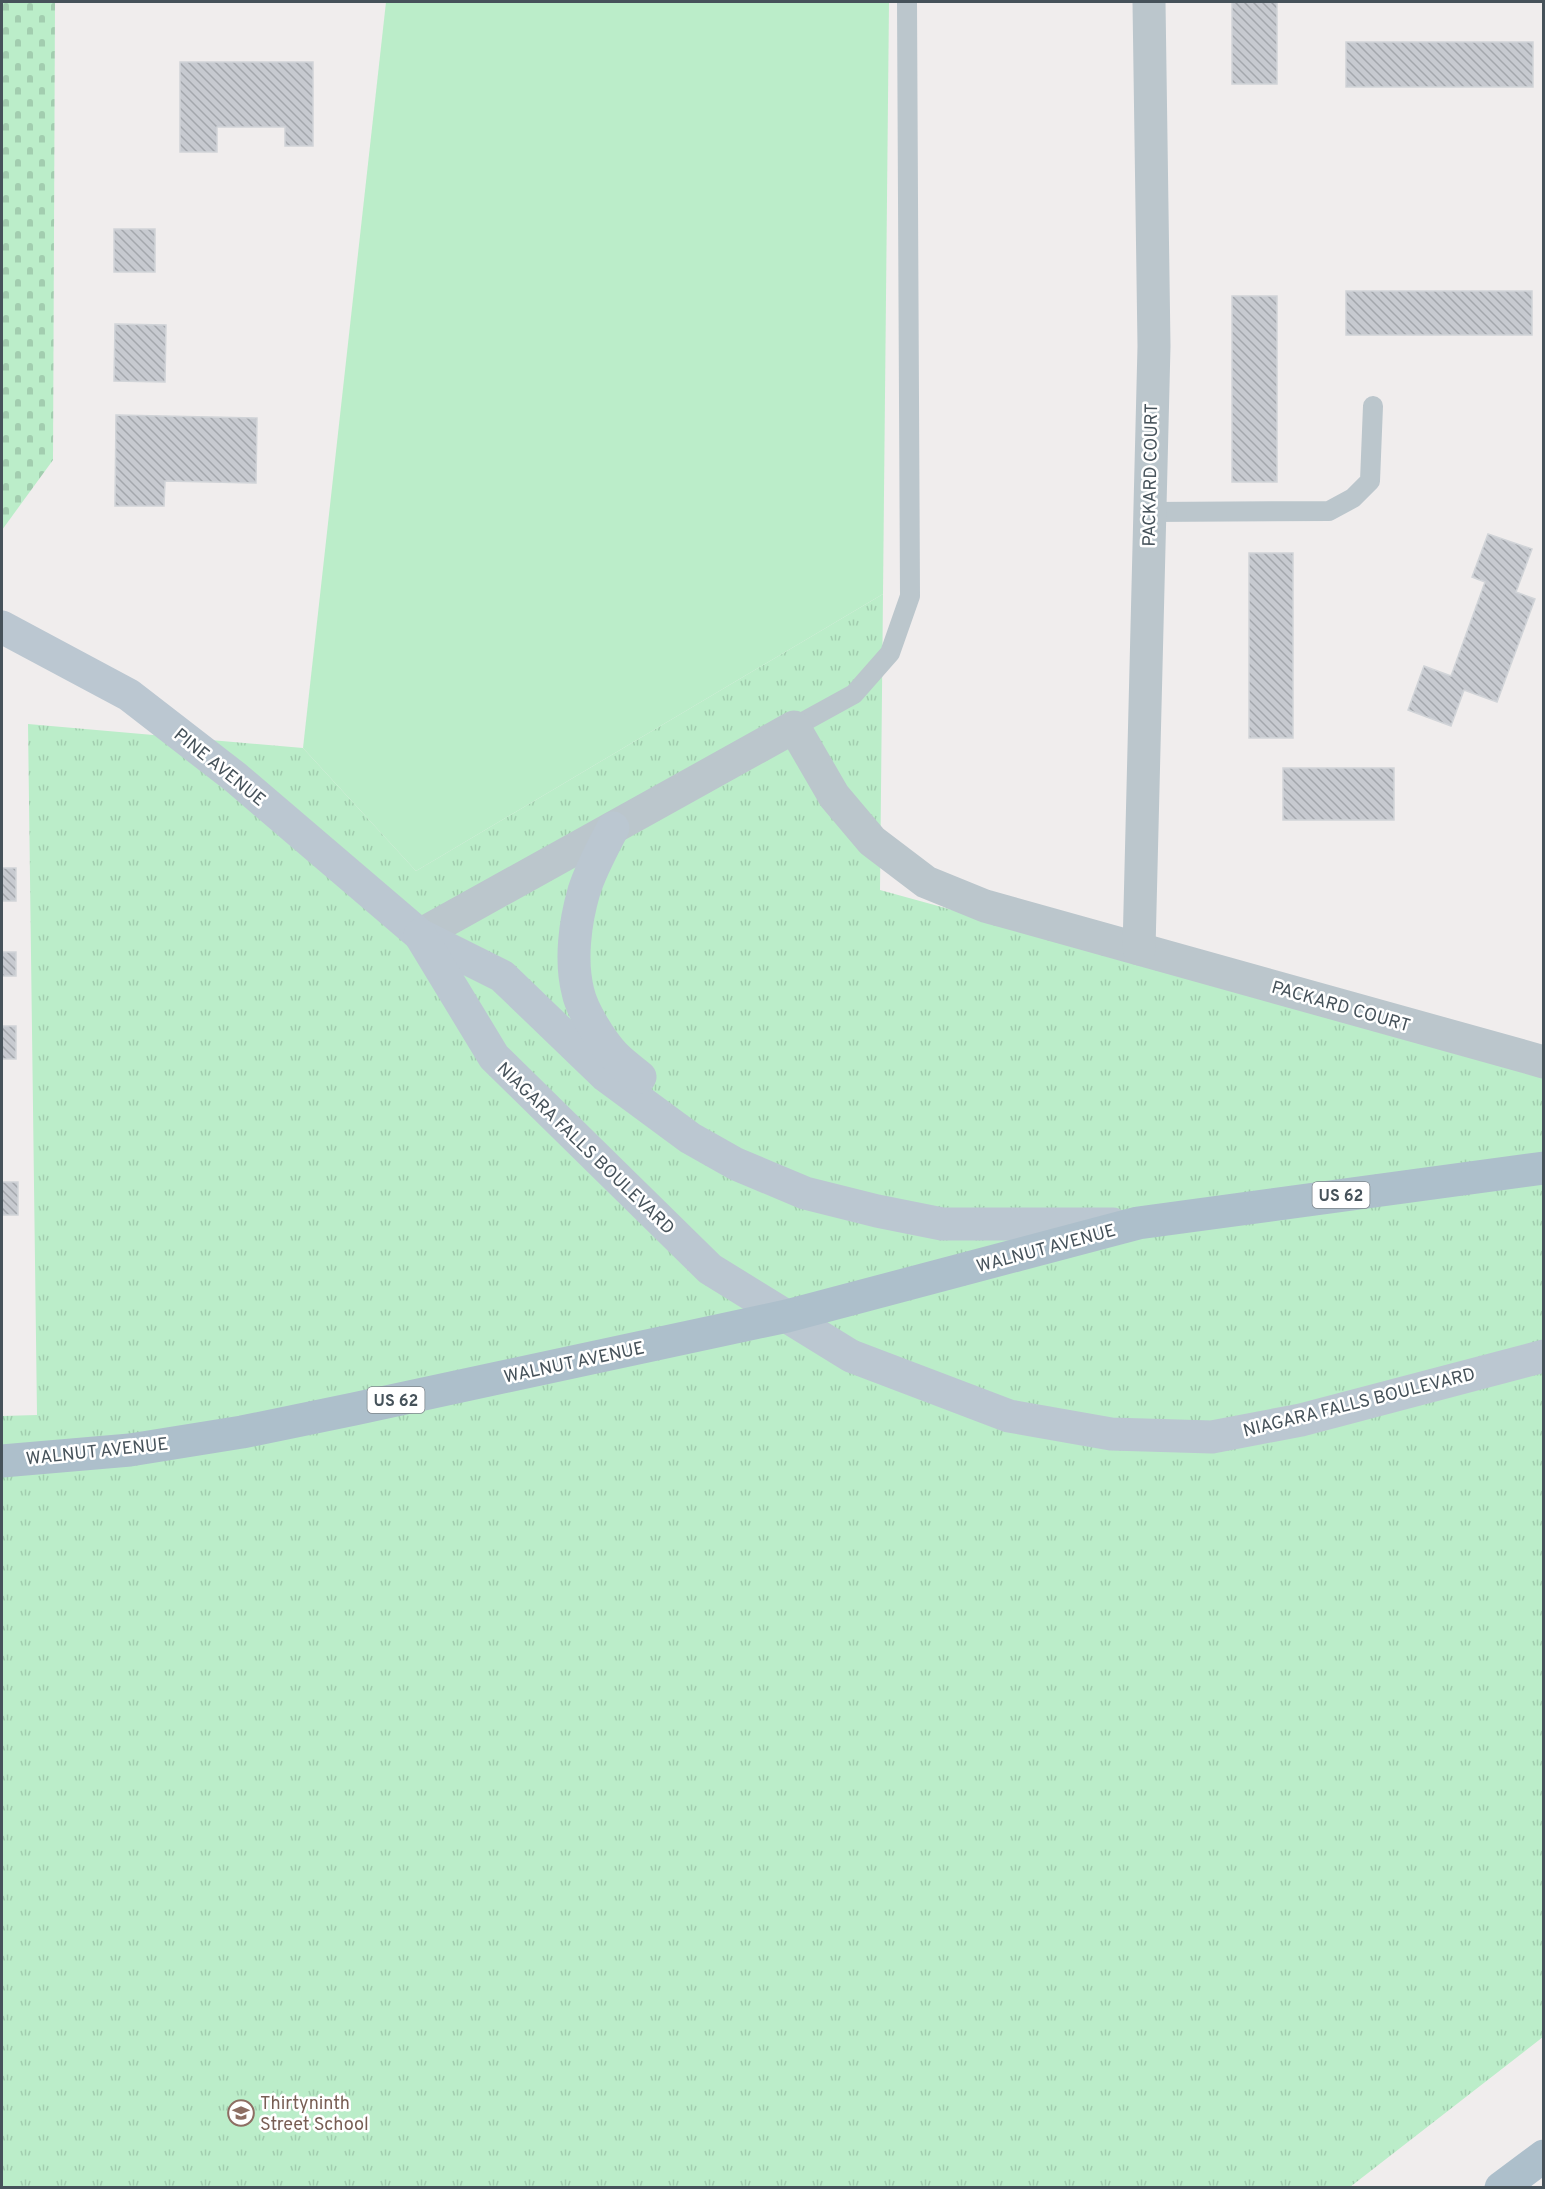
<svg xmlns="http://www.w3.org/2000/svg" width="1545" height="2189" viewBox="0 0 1545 2189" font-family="Overpass,sans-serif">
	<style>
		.grass { fill: url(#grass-tufts) }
		.cemetery { fill: url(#cemetery-stones) }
		.pitch { fill: #bbedc9 }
		.building { fill: url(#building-back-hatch); stroke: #d1d4d8; stroke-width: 1.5 }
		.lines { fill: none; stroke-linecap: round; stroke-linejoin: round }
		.service { stroke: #bbc6cc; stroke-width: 20 }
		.minor { stroke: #bbc6cc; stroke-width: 33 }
		.secondary { stroke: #bbc7d1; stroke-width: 33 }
		.primary { stroke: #adbfcb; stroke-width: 33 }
		.labels { text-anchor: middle; stroke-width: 5; stroke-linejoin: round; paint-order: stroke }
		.shield { fill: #fff; stroke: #7e868c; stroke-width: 1.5 }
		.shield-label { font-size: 16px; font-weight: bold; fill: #46525a }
		.street-label { font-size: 18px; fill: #46525a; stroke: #fff }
		.education-label { font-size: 18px; fill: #785e54; stroke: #fff; text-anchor: start }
	</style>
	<defs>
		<pattern id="grass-tufts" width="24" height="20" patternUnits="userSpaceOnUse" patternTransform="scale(1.5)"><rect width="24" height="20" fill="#bbedc9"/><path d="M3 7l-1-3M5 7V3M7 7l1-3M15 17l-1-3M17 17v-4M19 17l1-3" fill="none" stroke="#a2cdaf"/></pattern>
		<pattern id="cemetery-stones" width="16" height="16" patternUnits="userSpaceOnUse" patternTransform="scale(1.5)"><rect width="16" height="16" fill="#bbedc9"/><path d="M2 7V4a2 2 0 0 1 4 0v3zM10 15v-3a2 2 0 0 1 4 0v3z" fill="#a2cdaf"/></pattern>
		<pattern id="building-back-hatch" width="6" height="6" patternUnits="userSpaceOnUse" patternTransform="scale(1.5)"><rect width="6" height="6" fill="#c7cad0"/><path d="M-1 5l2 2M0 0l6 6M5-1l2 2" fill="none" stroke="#a3a7ac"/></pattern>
	</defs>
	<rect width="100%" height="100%" fill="#f0eded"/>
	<polygon class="grass" points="883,594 880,890 1543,1073 1543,2037 1350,2187 2,2187 2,1416 37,1415 28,724 303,748 416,871"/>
	<polygon class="cemetery" points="2,2 55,2 53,460 2,530"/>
	<polygon class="pitch" points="386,2 889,2 883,594 416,871 303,748"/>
	<g class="building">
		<rect x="1232" y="2" width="45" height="82"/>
		<rect x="1346" y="42" width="187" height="45"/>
		<polygon points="180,62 313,62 313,146 285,146 285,127 217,127 217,152 180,152"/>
		<rect x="114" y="229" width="41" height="43"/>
		<rect x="1346" y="291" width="186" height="44"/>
		<rect x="1232" y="296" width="45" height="186"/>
		<polygon points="115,324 166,325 165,382 114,381"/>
		<polygon points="116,415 257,418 256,483 165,481 164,506 115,506"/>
		<polygon points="1488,534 1532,549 1516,592 1535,599 1497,702 1464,690 1451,726 1408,710 1424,666 1451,676 1485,582 1472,577"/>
		<rect x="1249" y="553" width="44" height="185"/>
		<rect x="1283" y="768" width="111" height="52"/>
		<rect x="2" y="868" width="14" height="33"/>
		<rect x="2" y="952" width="14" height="24"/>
		<rect x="2" y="1026" width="14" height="33"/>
		<rect x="2" y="1182" width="16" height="33"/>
	</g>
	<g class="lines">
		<g class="service">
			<polyline points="1150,512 1329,511 1353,498 1370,481 1373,406"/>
			<polyline points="794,727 854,694 890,653 910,596 907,2"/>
		</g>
		<g class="minor">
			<polyline points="420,935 794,727 834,796 872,841 926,882 985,906 1544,1062"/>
			<polyline points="1139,949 1154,346 1149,2"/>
		</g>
		<g class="secondary">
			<polyline points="2,627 129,695 235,777 420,935 502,976 606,1076 690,1138 736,1164 805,1193 877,1211 942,1224 1113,1224"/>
			<path d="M613 828C602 849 591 869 584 891 575 922 570 961 578 992 582 1011 602 1042 615 1056 622 1063 631 1070 640 1077"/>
			<polyline points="420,935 494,1057 710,1269 851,1356 1009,1416 1111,1434 1212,1437 1301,1420 1544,1356"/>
		</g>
		<g class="primary">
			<polyline points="2,1461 130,1450 242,1432 354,1409 787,1316 1138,1223 1544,1168"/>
			<polyline points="1501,2188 1544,2156"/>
		</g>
	</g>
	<defs>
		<g id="school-ring" transform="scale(1.35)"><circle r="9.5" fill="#fff" stroke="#8d6e63" stroke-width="1.5"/><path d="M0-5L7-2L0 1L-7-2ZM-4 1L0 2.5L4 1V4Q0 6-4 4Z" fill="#8d6e63"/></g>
	</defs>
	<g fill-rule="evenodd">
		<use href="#school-ring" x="241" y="2113"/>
	</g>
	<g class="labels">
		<g class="shield">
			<rect x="1312.5" y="1182" width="57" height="26" rx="4.5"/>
			<rect x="367.5" y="1387" width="57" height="26" rx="4.5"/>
		</g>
		<g class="shield-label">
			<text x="1341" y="1201">US 62</text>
			<text x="396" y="1406">US 62</text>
		</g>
		<g class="street-label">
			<text transform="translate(1150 475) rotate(-89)" y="6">PACKARD COURT</text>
			<text transform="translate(220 767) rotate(39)" y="6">PINE AVENUE</text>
			<text transform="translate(1341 1006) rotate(16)" y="6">PACKARD COURT</text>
			<text transform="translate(586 1148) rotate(44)" y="6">NIAGARA FALLS BOULEVARD</text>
			<text transform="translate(1046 1248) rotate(-15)" y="6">WALNUT AVENUE</text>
			<text transform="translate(574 1362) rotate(-12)" y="6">WALNUT AVENUE</text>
			<text transform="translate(1359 1402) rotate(-14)" y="6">NIAGARA FALLS BOULEVARD</text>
			<text transform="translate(97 1451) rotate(-6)" y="6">WALNUT AVENUE</text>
		</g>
		<g class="education-label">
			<text x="260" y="2109">Thirtyninth<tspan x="260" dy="21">Street School</tspan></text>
		</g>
	</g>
	<rect width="1545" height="2189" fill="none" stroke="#46525a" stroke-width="6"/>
</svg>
